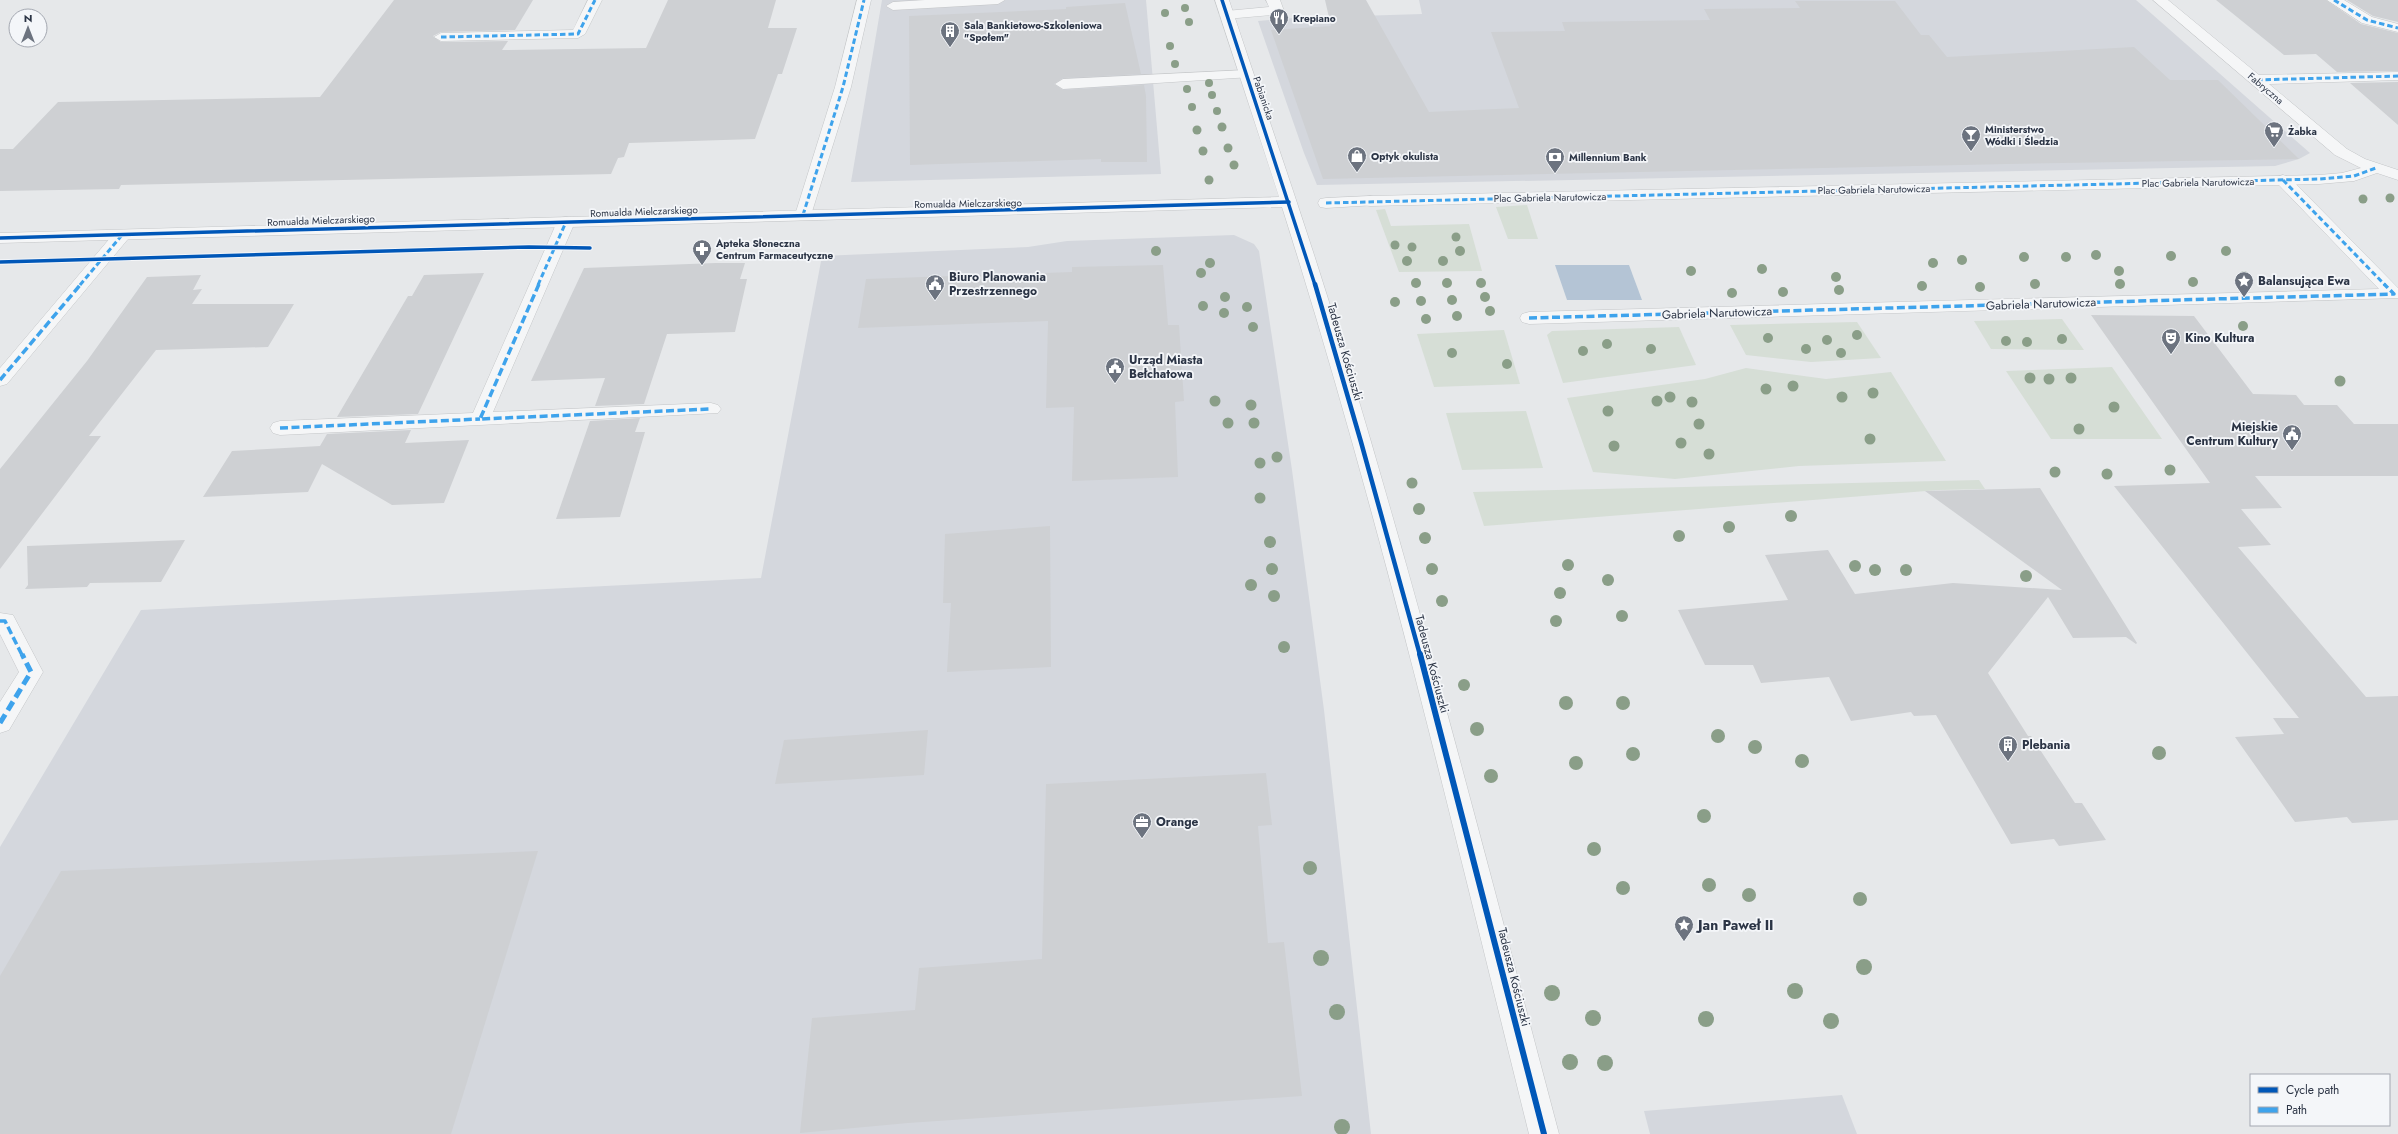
<svg xmlns="http://www.w3.org/2000/svg" width="2398" height="1134" viewBox="0 0 2398 1134" font-family="Jost,sans-serif">
	<style>
		.built { fill: #d4d7dd }
		.green { fill: #d6ded6 }
		.water { fill: #b4c4d5 }
		.building { fill: #ced0d3 }
		.lines { fill: none; stroke-linecap: round; stroke-linejoin: round }
		.service-casing { stroke: #c4c6c8; stroke-width: 1 }
		.pedestrian-casing { stroke: #c4c6c8; stroke-width: 1 }
		.minor-casing { stroke: #c4c6c8; stroke-width: 1 }
		.tertiary-casing { stroke: #c4c6c8; stroke-width: 1 }
		.service { fill: #f5f6f7; fill-rule: evenodd }
		.pedestrian { fill: #f5f6f7; fill-rule: evenodd }
		.minor { fill: #f5f6f7; fill-rule: evenodd }
		.tertiary { fill: #f5f6f7; fill-rule: evenodd }
		.quiet-far2 { stroke: #3ea3ec; stroke-width: 3; stroke-dasharray: 5.5 3; stroke-linecap: butt }
		.quiet-far1 { stroke: #3ea3ec; stroke-width: 3.5; stroke-dasharray: 8 3.5; stroke-linecap: butt }
		.quiet { stroke: #3ea3ec; stroke-width: 5; stroke-dasharray: 10 5; stroke-linecap: butt }
		.cycleway-far2-casing { stroke: #f4f6f9; stroke-width: 5.5 }
		.cycleway-far1-casing { stroke: #f4f6f9; stroke-width: 7 }
		.cycleway-casing { stroke: #f4f6f9; stroke-width: 8 }
		.cycleway-far2 { stroke: #0057b8; stroke-width: 3.5 }
		.cycleway-far1 { stroke: #0057b8; stroke-width: 4.5 }
		.cycleway { stroke: #0057b8; stroke-width: 6 }
		.tree { fill: #8a9e88 }
		.labels { text-anchor: middle; stroke-width: 3.5; stroke-linejoin: round; paint-order: stroke }
		.far-poi-label { font-size: 10px; font-weight: bold; fill: #2b3445; stroke: #f4f6f9; text-anchor: start }
		.far-street-label { font-size: 10px; fill: #2b3445; stroke: #f4f6f9 }
		.poi-label { font-size: 12px; font-weight: bold; fill: #2b3445; stroke: #f4f6f9; text-anchor: start }
		.street-label { font-size: 12px; fill: #2b3445; stroke: #f4f6f9 }
		.near-poi-label { font-size: 14px; font-weight: bold; fill: #2b3445; stroke: #f4f6f9; text-anchor: start }
	</style>
	<rect width="100%" height="100%" fill="#e6e8ea"/>
	<g class="built">
		<polygon points="882,0 1146,0 1161,174 851,182"/>
		<polygon points="1419,0 2136,0 2310,153 2299,159 2275,166 1317,185 1304,153 1258,21 1294,18 1422,14"/>
		<polygon points="1234,235 1254,244 1259,251 1292,470 1324,710 1371,1134 0,1134 0,847 141,610 761,578 822,256 1028,247 1067,241"/>
		<polygon points="1842,1095 1857,1134 1650,1134 1644,1111"/>
	</g>
	<g class="green">
		<polygon points="1527,205 1538,239 1508,239 1496,207"/>
		<polygon points="1385,209 1391,226 1469,224 1482,271 1399,272 1376,210"/>
		<polygon points="2062,319 2084,350 1991,349 1974,321"/>
		<polygon points="1857,322 1881,358 1811,362 1746,355 1730,325"/>
		<polygon points="1679,327 1696,365 1563,383 1547,335 1552,331"/>
		<polygon points="1504,330 1520,384 1434,387 1417,334"/>
		<polygon points="2112,367 2162,439 2051,439 2006,371"/>
		<polygon points="1746,368 1826,379 1891,372 1946,461 1799,466 1675,479 1593,472 1567,398 1705,379"/>
		<polygon points="1526,411 1543,468 1462,470 1446,413"/>
		<polygon points="1979,480 1985,489 1939,490 1484,526 1473,492"/>
	</g>
	<polygon class="water" points="1555,265 1629,265 1642,300 1567,300"/>
	<g class="building">
		<polygon points="394,0 533,0 515,30 441,32 433,36 441,42 508,41 502,50 646,48 668,0 776,0 768,28 797,28 782,74 778,74 755,139 629,143 624,157 618,158 611,174 121,185 119,189 0,191 0,149 13,149 58,102 320,97"/>
		<polygon points="1325,0 1366,0 1429,112 1519,108 1491,32 1565,31 1562,22 1710,20 1704,9 1800,8 1795,1 1895,1 1921,35 1929,35 1947,57 2134,47 2170,80 2218,80 2299,159 2008,164 1323,179 1271,30 1331,26"/>
		<polygon points="2216,0 2326,0 2361,24 2398,33 2398,71 2337,72 2316,54 2284,55"/>
		<polygon points="2347,0 2398,0 2398,22 2373,16"/>
		<polygon points="1125,3 1141,74 1063,78 1054,84 1063,90 1144,85 1146,96 1147,162 1101,162 1101,159 910,165 909,16 1066,9 1066,7"/>
		<polygon points="2398,82 2398,125 2350,83"/>
		<polygon points="716,263 745,263 740,279 747,279 735,332 667,334 644,404 595,406 605,378 531,381 584,268"/>
		<polygon points="1163,265 1168,325 1179,325 1184,401 1175,402 1178,477 1072,481 1074,407 1046,408 1048,321 858,328 866,279 1072,272 1072,267"/>
		<polygon points="484,273 418,414 337,417 408,296 412,296 424,275"/>
		<polygon points="201,275 193,290 202,289 192,304 294,304 268,347 156,350 89,436 101,436 0,569 0,469 87,361 147,277"/>
		<polygon points="2091,315 2194,316 2253,394 2296,395 2304,405 2337,405 2354,424 2398,424 2398,476 2255,476 2282,508 2241,509 2271,545 2238,547 2366,697 2398,696 2398,820 2352,823 2347,817 2295,822 2235,737 2284,734 2273,718 2299,718 2114,486 2210,483"/>
		<polygon points="640,418 635,432 645,432 620,517 556,519 590,421"/>
		<polygon points="411,430 405,443 469,440 444,503 392,505 322,464 308,492 203,497 232,451 320,446 327,434"/>
		<polygon points="2040,488 2137,643 2136,644 2126,637 2073,638 2048,597 1988,673 2028,736 2031,736 2075,803 2082,803 2106,840 2059,846 2054,839 2011,844 1936,715 1914,716 1911,712 1851,721 1829,677 1761,683 1753,665 1705,665 1678,610 1788,600 1765,555 1828,550 1855,594 1953,583 2062,590 1925,491"/>
		<polygon points="1050,526 1051,667 947,672 951,603 943,603 945,534"/>
		<polygon points="185,540 161,582 90,583 87,587 25,589 28,585 27,546"/>
		<polygon points="928,730 924,775 775,784 784,740"/>
		<polygon points="1266,773 1272,825 1258,826 1268,943 1284,942 1302,1096 908,1123 800,1133 812,1018 915,1010 919,968 1042,959 1046,784"/>
		<polygon points="538,851 451,1134 0,1134 0,976 61,871"/>
	</g>
	<g class="lines">
		<g class="service-casing">
			<g id="service">
				<polygon points="925,0 1005,0 998,4 893,10 886,6 893,2"/>
				<polygon points="1266,0 1280,0 1284,11 1282,14 1226,19 1219,15 1226,11 1269,7"/>
				<polygon points="1246,70 1253,74 1251,77 1063,89 1055,84 1063,79"/>
			</g>
		</g>
		<g class="pedestrian-casing">
			<g id="pedestrian">
				<polygon points="2283,175 2289,177 2398,288 2398,298 1529,324 1522,322 1520,318 1522,314 1529,312 2379,289 2277,183 2275,180 2277,177"/>
				<polygon points="1370,196 1376,197 1378,201 1376,205 1326,208 1320,207 1318,203 1320,199 1326,198"/>
			</g>
		</g>
		<g class="minor-casing">
			<g id="minor">
				<polygon points="588,0 602,0 585,34 578,38 441,41 434,37 441,33 573,30"/>
				<polygon points="857,0 871,0 851,87 811,215 809,219 797,219 795,215 835,87"/>
				<polygon points="2153,0 2168,0 2259,75 2398,72 2398,80 2269,84 2347,149 2365,159 2398,170 2398,180 2377,173 2354,181 2319,184 1370,206 1364,205 1362,201 1364,197 1370,196 2319,175 2342,173 2361,168 2335,155"/>
				<polygon points="2327,0 2344,0 2372,17 2398,24 2398,32 2362,23"/>
				<polygon points="566,217 572,218 575,222 493,412 711,403 718,405 721,409 718,413 280,435 273,433 270,428 273,423 280,421 473,413 557,222 560,218"/>
				<polygon points="122,230 128,231 131,235 128,239 7,384 0,386 0,368 116,231"/>
				<polygon points="0,613 13,615 43,672 9,730 0,733 0,702 19,672 0,634"/>
			</g>
		</g>
		<g class="tertiary-casing">
			<path id="tertiary" d="M1215 0H1229C1267 115 1307 228 1342 344 1421 605 1489 870 1559 1134H1529C1452 824 1379 512 1282 207L0 243V233L1279 197Z"/>
		</g>
		<use href="#service" class="service"/>
		<use href="#pedestrian" class="pedestrian"/>
		<use href="#minor" class="minor"/>
		<use href="#tertiary" class="tertiary"/>
		<g class="quiet-far2">
			<polyline points="2334,0 2367,20 2398,28"/>
			<polyline points="441,37 578,34 595,0"/>
			<polyline points="2257,80 2398,76"/>
			<polyline points="2283,180 2385,285"/>
			<polyline points="1326,203 2319,179 2354,176 2376,168"/>
			<polyline points="803,215 843,87 864,0"/>
			<polyline points="80,285 122,235"/>
			<polyline points="538,285 566,222"/>
		</g>
		<g class="quiet-far1">
			<polyline points="539,284 480,419 711,409"/>
			<polyline points="1529,318 2394,294 2384,284"/>
			<polyline points="0,380 81,284"/>
			<polyline points="280,428 480,419"/>
			<polyline points="0,621 5,621 22,655"/>
		</g>
		<polyline class="quiet" points="0,723 31,672 22,654"/>
		<g class="cycleway-far2-casing">
			<g id="cycleway-far2">
				<polyline points="1222,0 1315,285"/>
				<polyline points="0,238 1289,202"/>
				<polyline points="0,262 529,247 590,248"/>
			</g>
		</g>
		<g class="cycleway-far1-casing">
			<polyline id="cycleway-far1" points="1315,284 1361,442 1420,655"/>
		</g>
		<g class="cycleway-casing">
			<polyline id="cycleway" points="1420,654 1544,1134"/>
		</g>
		<use href="#cycleway-far2" class="cycleway-far2"/>
		<use href="#cycleway-far1" class="cycleway-far1"/>
		<use href="#cycleway" class="cycleway"/>
	</g>
	<g class="tree">
		<circle cx="1185" cy="8" r="4"/>
		<circle cx="1165" cy="13" r="4"/>
		<circle cx="1189" cy="22" r="4"/>
		<circle cx="1170" cy="46" r="4"/>
		<circle cx="1175" cy="64" r="4"/>
		<circle cx="1209" cy="83" r="4"/>
		<circle cx="1187" cy="89" r="4"/>
		<circle cx="1212" cy="95" r="4"/>
		<circle cx="1192" cy="107" r="4"/>
		<circle cx="1217" cy="111" r="4"/>
		<circle cx="1222" cy="127" r="4.5"/>
		<circle cx="1197" cy="130" r="4.5"/>
		<circle cx="1228" cy="148" r="4.5"/>
		<circle cx="1203" cy="151" r="4.5"/>
		<circle cx="1234" cy="165" r="4.5"/>
		<circle cx="1209" cy="180" r="4.5"/>
		<circle cx="2390" cy="198" r="4.5"/>
		<circle cx="2363" cy="199" r="4.5"/>
		<circle cx="1456" cy="237" r="4.5"/>
		<circle cx="1395" cy="245" r="4.5"/>
		<circle cx="1412" cy="247" r="4.5"/>
		<circle cx="1156" cy="251" r="5"/>
		<circle cx="1460" cy="251" r="5"/>
		<circle cx="2226" cy="251" r="5"/>
		<circle cx="2096" cy="255" r="5"/>
		<circle cx="2171" cy="256" r="5"/>
		<circle cx="2024" cy="257" r="5"/>
		<circle cx="2066" cy="257" r="5"/>
		<circle cx="1962" cy="260" r="5"/>
		<circle cx="1407" cy="261" r="5"/>
		<circle cx="1443" cy="261" r="5"/>
		<circle cx="1210" cy="263" r="5"/>
		<circle cx="1933" cy="263" r="5"/>
		<circle cx="1762" cy="269" r="5"/>
		<circle cx="1691" cy="271" r="5"/>
		<circle cx="2119" cy="271" r="5"/>
		<circle cx="1201" cy="273" r="5"/>
		<circle cx="2244" cy="276" r="5"/>
		<circle cx="1836" cy="277" r="5"/>
		<circle cx="2193" cy="282" r="5"/>
		<circle cx="1416" cy="283" r="5"/>
		<circle cx="1447" cy="283" r="5"/>
		<circle cx="1481" cy="283" r="5"/>
		<circle cx="2035" cy="284" r="5"/>
		<circle cx="2120" cy="284" r="5"/>
		<circle cx="1922" cy="286" r="5"/>
		<circle cx="1980" cy="287" r="5"/>
		<circle cx="1839" cy="290" r="5"/>
		<circle cx="1783" cy="292" r="5"/>
		<circle cx="1732" cy="293" r="5"/>
		<circle cx="1225" cy="297" r="5"/>
		<circle cx="1485" cy="297" r="5"/>
		<circle cx="1452" cy="300" r="5"/>
		<circle cx="1421" cy="301" r="5"/>
		<circle cx="1395" cy="302" r="5"/>
		<circle cx="1203" cy="306" r="5"/>
		<circle cx="1247" cy="307" r="5"/>
		<circle cx="1490" cy="311" r="5"/>
		<circle cx="1224" cy="313" r="5"/>
		<circle cx="1457" cy="316" r="5"/>
		<circle cx="1426" cy="319" r="5"/>
		<circle cx="2243" cy="326" r="5"/>
		<circle cx="1253" cy="327" r="5"/>
		<circle cx="1857" cy="335" r="5"/>
		<circle cx="1768" cy="338" r="5"/>
		<circle cx="2062" cy="339" r="5"/>
		<circle cx="1827" cy="340" r="5"/>
		<circle cx="2006" cy="341" r="5"/>
		<circle cx="2027" cy="342" r="5"/>
		<circle cx="1607" cy="344" r="5"/>
		<circle cx="1651" cy="349" r="5"/>
		<circle cx="1806" cy="349" r="5"/>
		<circle cx="1583" cy="351" r="5"/>
		<circle cx="1452" cy="353" r="5"/>
		<circle cx="1841" cy="353" r="5"/>
		<circle cx="1507" cy="364" r="5"/>
		<circle cx="2030" cy="378" r="5.5"/>
		<circle cx="2071" cy="378" r="5.5"/>
		<circle cx="2049" cy="379" r="5.5"/>
		<circle cx="2340" cy="381" r="5.5"/>
		<circle cx="1793" cy="386" r="5.5"/>
		<circle cx="1766" cy="389" r="5.5"/>
		<circle cx="1873" cy="393" r="5.5"/>
		<circle cx="1670" cy="397" r="5.5"/>
		<circle cx="1842" cy="397" r="5.5"/>
		<circle cx="1215" cy="401" r="5.5"/>
		<circle cx="1657" cy="401" r="5.5"/>
		<circle cx="1692" cy="402" r="5.5"/>
		<circle cx="1251" cy="405" r="5.5"/>
		<circle cx="2114" cy="407" r="5.5"/>
		<circle cx="1608" cy="411" r="5.5"/>
		<circle cx="1228" cy="423" r="5.5"/>
		<circle cx="1254" cy="423" r="5.5"/>
		<circle cx="1699" cy="424" r="5.5"/>
		<circle cx="2079" cy="429" r="5.5"/>
		<circle cx="1870" cy="439" r="5.5"/>
		<circle cx="1681" cy="443" r="5.5"/>
		<circle cx="1614" cy="446" r="5.5"/>
		<circle cx="1709" cy="454" r="5.5"/>
		<circle cx="1277" cy="457" r="5.5"/>
		<circle cx="1260" cy="463" r="5.5"/>
		<circle cx="2170" cy="470" r="5.5"/>
		<circle cx="2055" cy="472" r="5.5"/>
		<circle cx="2107" cy="474" r="5.5"/>
		<circle cx="1412" cy="483" r="5.5"/>
		<circle cx="1260" cy="498" r="5.5"/>
		<circle cx="1419" cy="509" r="6"/>
		<circle cx="1791" cy="516" r="6"/>
		<circle cx="1729" cy="527" r="6"/>
		<circle cx="1679" cy="536" r="6"/>
		<circle cx="1425" cy="538" r="6"/>
		<circle cx="1270" cy="542" r="6"/>
		<circle cx="1568" cy="565" r="6"/>
		<circle cx="1855" cy="566" r="6"/>
		<circle cx="1272" cy="569" r="6"/>
		<circle cx="1432" cy="569" r="6"/>
		<circle cx="1875" cy="570" r="6"/>
		<circle cx="1906" cy="570" r="6"/>
		<circle cx="2026" cy="576" r="6"/>
		<circle cx="1608" cy="580" r="6"/>
		<circle cx="1251" cy="585" r="6"/>
		<circle cx="1560" cy="593" r="6"/>
		<circle cx="1274" cy="596" r="6"/>
		<circle cx="1442" cy="601" r="6"/>
		<circle cx="1622" cy="616" r="6"/>
		<circle cx="1556" cy="621" r="6"/>
		<circle cx="1284" cy="647" r="6"/>
		<circle cx="1464" cy="685" r="6"/>
		<circle cx="1566" cy="703" r="7"/>
		<circle cx="1623" cy="703" r="7"/>
		<circle cx="1477" cy="729" r="7"/>
		<circle cx="1718" cy="736" r="7"/>
		<circle cx="1755" cy="747" r="7"/>
		<circle cx="2159" cy="753" r="7"/>
		<circle cx="1633" cy="754" r="7"/>
		<circle cx="1802" cy="761" r="7"/>
		<circle cx="1576" cy="763" r="7"/>
		<circle cx="1491" cy="776" r="7"/>
		<circle cx="1704" cy="816" r="7"/>
		<circle cx="1594" cy="849" r="7"/>
		<circle cx="1310" cy="868" r="7"/>
		<circle cx="1709" cy="885" r="7"/>
		<circle cx="1623" cy="888" r="7"/>
		<circle cx="1749" cy="895" r="7"/>
		<circle cx="1860" cy="899" r="7"/>
		<circle cx="1321" cy="958" r="8"/>
		<circle cx="1864" cy="967" r="8"/>
		<circle cx="1795" cy="991" r="8"/>
		<circle cx="1552" cy="993" r="8"/>
		<circle cx="1337" cy="1012" r="8"/>
		<circle cx="1593" cy="1018" r="8"/>
		<circle cx="1706" cy="1019" r="8"/>
		<circle cx="1831" cy="1021" r="8"/>
		<circle cx="1570" cy="1062" r="8"/>
		<circle cx="1605" cy="1063" r="8"/>
		<circle cx="1342" cy="1127" r="8"/>
	</g>
	<defs>
		<g id="restaurant-pin" transform="scale(1)"><path d="M0 17L-7.5 6A9.5 9.5 0 1 1 7.5 6Z" fill="#6c737f" stroke="#f4f6f9"/><path d="M-5-6h1v4h1v-4h1v4h1v-4h1v5L-1.5 .5V6h-2V.5L-5-1ZM5-6V6H3V1.5H1.5Q1.5-4 5-6Z" fill="#fff"/></g>
		<g id="building-pin" transform="scale(1)"><path d="M0 17L-7.5 6A9.5 9.5 0 1 1 7.5 6Z" fill="#6c737f" stroke="#f4f6f9"/><path d="M-4-6H4V6H1V3H-1V6H-4ZM-2.5-4.3h1.7v1.8h-1.7ZM.8-4.3h1.7v1.8H.8ZM-2.5-1h1.7V.8h-1.7ZM.8-1h1.7V.8H.8Z" fill="#fff"/></g>
		<g id="supermarket-pin" transform="scale(1)"><path d="M0 17L-7.5 6A9.5 9.5 0 1 1 7.5 6Z" fill="#6c737f" stroke="#f4f6f9"/><path d="M-6-5.5h2.5l.6 2H6L4.5 2H-2.5L-4.4-4H-6ZM-1.5 3.2a1.3 1.3 0 1 0 .1 0ZM3 3.2a1.3 1.3 0 1 0 .1 0Z" fill="#fff"/></g>
		<g id="bar-pin" transform="scale(1)"><path d="M0 17L-7.5 6A9.5 9.5 0 1 1 7.5 6Z" fill="#6c737f" stroke="#f4f6f9"/><path d="M-6-5H6L.8 .8V4.5H3.5V6h-7V4.5H-.8V.8Z" fill="#fff"/></g>
		<g id="shop-pin" transform="scale(1)"><path d="M0 17L-7.5 6A9.5 9.5 0 1 1 7.5 6Z" fill="#6c737f" stroke="#f4f6f9"/><path d="M-5-2.5h2.3a2.7 3.5 0 0 1 5.4 0H5L5.5 6h-11ZM-1.5-2.5h3a1.5 2.3 0 0 0-3 0Z" fill="#fff"/></g>
		<g id="bank-pin" transform="scale(1)"><path d="M0 17L-7.5 6A9.5 9.5 0 1 1 7.5 6Z" fill="#6c737f" stroke="#f4f6f9"/><path d="M-6-4H6V4H-6ZM0-2.3a2.3 2.3 0 1 0 0 4.6a2.3 2.3 0 1 0 0-4.6Z" fill="#fff"/></g>
		<g id="pharmacy-pin" transform="scale(1)"><path d="M0 17L-7.5 6A9.5 9.5 0 1 1 7.5 6Z" fill="#6c737f" stroke="#f4f6f9"/><path d="M-2-6h4v4h4v4h-4v4h-4v-4h-4v-4h4Z" fill="#fff"/></g>
		<g id="sight-pin" transform="scale(1)"><path d="M0 17L-7.5 6A9.5 9.5 0 1 1 7.5 6Z" fill="#6c737f" stroke="#f4f6f9"/><path d="M0-6L1.8-2.2L6-1.7L2.9 1.2L3.7 5.4L0 3.3L-3.7 5.4L-2.9 1.2L-6-1.7L-1.8-2.2Z" fill="#fff"/></g>
		<g id="civic-pin" transform="scale(1)"><path d="M0 17L-7.5 6A9.5 9.5 0 1 1 7.5 6Z" fill="#6c737f" stroke="#f4f6f9"/><path d="M-.6-6.5H3V-4.5H.6V-3L4-1V1h2V6H-6V1h2V-1L-.6-3ZM-1.2 2.5V6h2.4V2.5Z" fill="#fff"/></g>
		<g id="theatre-pin" transform="scale(1)"><path d="M0 17L-7.5 6A9.5 9.5 0 1 1 7.5 6Z" fill="#6c737f" stroke="#f4f6f9"/><path d="M-5-5.5Q0-4 5-5.5V0Q5 5 0 6Q-5 5-5 0ZM-3.3-2.5H-1v1.5H-3.3ZM1-2.5H3.3v1.5H1ZM-2.8 1Q0 5.5 2.8 1Z" fill="#fff"/></g>
		<g id="office-pin" transform="scale(1)"><path d="M0 17L-7.5 6A9.5 9.5 0 1 1 7.5 6Z" fill="#6c737f" stroke="#f4f6f9"/><path d="M-6-3h4V-5.5h4V-3h4V5H-6ZM-1-4.5V-3h2v-1.5ZM-6 0V1H6V0Z" fill="#fff"/></g>
	</defs>
	<g fill-rule="evenodd">
		<use href="#restaurant-pin" x="1279" y="18"/>
		<use href="#building-pin" x="950" y="31"/>
		<use href="#supermarket-pin" x="2274" y="131"/>
		<use href="#bar-pin" x="1971" y="135"/>
		<use href="#shop-pin" x="1357" y="156"/>
		<use href="#bank-pin" x="1555" y="157"/>
		<use href="#pharmacy-pin" x="702" y="249"/>
		<use href="#sight-pin" x="2244" y="281"/>
		<use href="#civic-pin" x="935" y="284"/>
		<use href="#theatre-pin" x="2171" y="338"/>
		<use href="#civic-pin" x="1115" y="367"/>
		<use href="#civic-pin" x="2292" y="434"/>
		<use href="#building-pin" x="2008" y="745"/>
		<use href="#office-pin" x="1142" y="822"/>
		<use href="#sight-pin" x="1684" y="925"/>
	</g>
	<g class="labels">
		<g class="far-poi-label">
			<text x="1293" y="22">Krepiano</text>
			<text x="964" y="29">Sala Bankietowo-Szkoleniowa<tspan x="964" dy="12">"Społem"</tspan></text>
			<text x="1985" y="133">Ministerstwo<tspan x="1985" dy="12">Wódki i Śledzia</tspan></text>
			<text x="2288" y="135">Żabka</text>
			<text x="1371" y="160">Optyk okulista</text>
			<text x="1569" y="161">Millennium Bank</text>
			<text x="716" y="247">Apteka Słoneczna<tspan x="716" dy="12">Centrum Farmaceutyczne</tspan></text>
		</g>
		<g class="far-street-label">
			<text transform="translate(2266 88) rotate(40)" y="4">Fabryczna</text>
			<text transform="translate(1264 98) rotate(71)" y="4">Pabianicka</text>
			<text transform="translate(2198 182) rotate(-1)" y="4">Plac Gabriela Narutowicza</text>
			<text transform="translate(1874 189) rotate(-1)" y="4">Plac Gabriela Narutowicza</text>
			<text transform="translate(1550 197) rotate(-1)" y="4">Plac Gabriela Narutowicza</text>
			<text transform="translate(968 203) rotate(-1)" y="4">Romualda Mielczarskiego</text>
			<text transform="translate(644 211) rotate(-2)" y="4">Romualda Mielczarskiego</text>
			<text transform="translate(321 220) rotate(-2)" y="4">Romualda Mielczarskiego</text>
		</g>
		<g class="poi-label">
			<text x="949" y="281">Biuro Planowania<tspan x="949" dy="14">Przestrzennego</tspan></text>
			<text x="2258" y="285">Balansująca Ewa</text>
			<text x="2185" y="342">Kino Kultura</text>
			<text x="1129" y="364">Urząd Miasta<tspan x="1129" dy="14">Bełchatowa</tspan></text>
			<text x="2278" y="431" text-anchor="end">Miejskie<tspan x="2278" dy="14">Centrum Kultury</tspan></text>
			<text x="2022" y="749">Plebania</text>
			<text x="1156" y="826">Orange</text>
		</g>
		<g class="street-label">
			<text transform="translate(2041 304) rotate(-2)" y="4">Gabriela Narutowicza</text>
			<text transform="translate(1717 313) rotate(-2)" y="4">Gabriela Narutowicza</text>
			<text transform="translate(1345 352) rotate(74)" y="4">Tadeusza Kościuszki</text>
			<text transform="translate(1432 664) rotate(75)" y="4">Tadeusza Kościuszki</text>
			<text transform="translate(1514 977) rotate(76)" y="4">Tadeusza Kościuszki</text>
		</g>
		<g class="near-poi-label">
			<text x="1698" y="930">Jan Paweł II</text>
		</g>
	</g>
	<rect x="2250" y="1074" width="140" height="52" fill="#f4f6f9" stroke="#a4a8b1"/>
	<rect x="2258" y="1087" width="20" height="6" fill="#0057b8" stroke="#a4a8b1"/>
	<text x="2286" y="1094" font-size="12" fill="#2b3445">Cycle path</text>
	<rect x="2258" y="1107" width="20" height="6" fill="#3ea3ec" stroke="#a4a8b1"/>
	<text x="2286" y="1114" font-size="12" fill="#2b3445">Path</text>
	<g transform="translate(28 28)"><circle r="19" fill="#f4f6f9" stroke="#a4a8b1"/>
	<path d="M0-3L7 15L0 10L-7 15Z" fill="#6c737f"/>
	<text y="-6" font-size="11" font-weight="bold" text-anchor="middle" fill="#2b3445">N</text>
	</g>
</svg>
